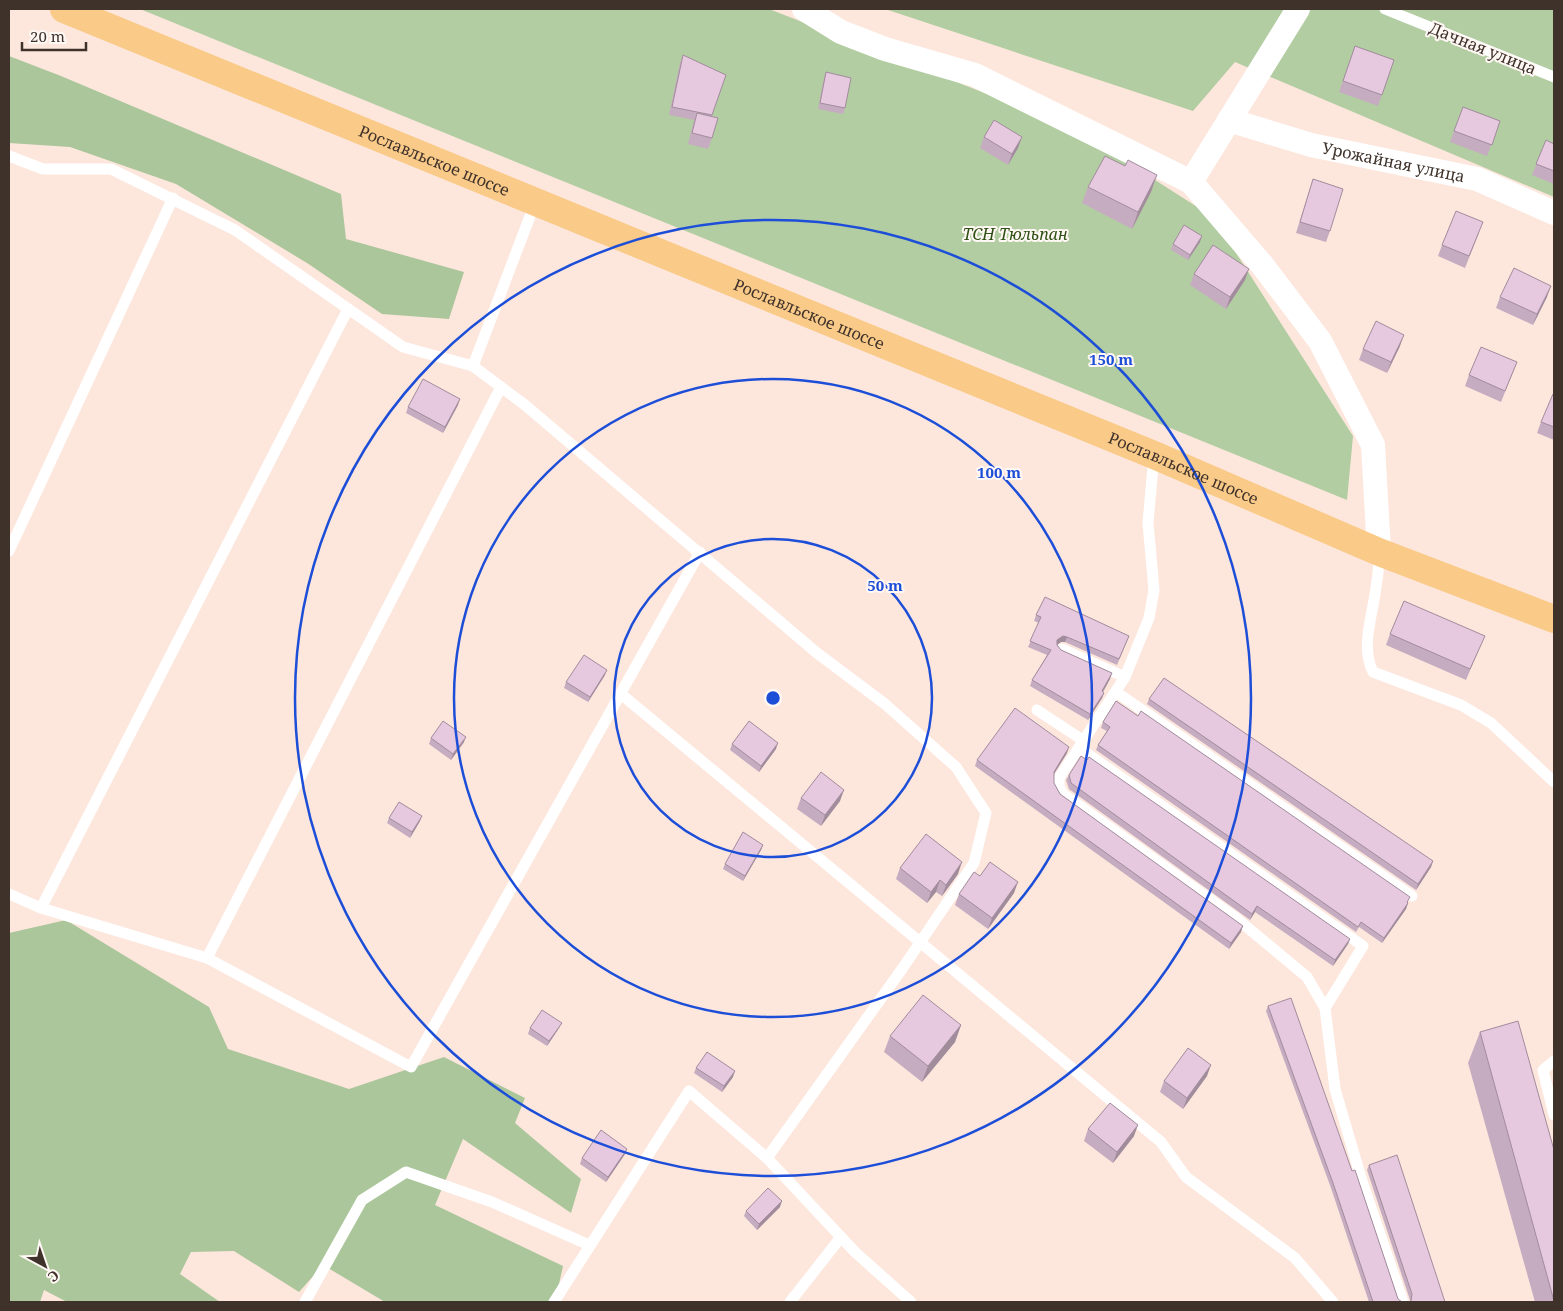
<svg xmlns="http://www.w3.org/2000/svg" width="1563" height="1311" viewBox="0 0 1563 1311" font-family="'Noto Serif',serif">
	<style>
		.green { fill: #b2cda2 }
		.forest { fill: #abc69b }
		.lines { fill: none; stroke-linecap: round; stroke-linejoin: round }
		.lane { stroke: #fff; stroke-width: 11 }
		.street { stroke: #fff; stroke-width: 24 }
		.primary { stroke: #faca88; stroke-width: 28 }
		.wall { fill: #c6acc0 }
		.shaded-wall { fill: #a18c9c }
		.building { fill: #e6c8df; stroke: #a18c9c }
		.ring { fill: none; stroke: #1d4ed8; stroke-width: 2.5 }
		.labels { text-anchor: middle; stroke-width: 4; stroke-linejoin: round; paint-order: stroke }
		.street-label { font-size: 16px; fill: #3f322b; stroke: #fff8f4 }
		.park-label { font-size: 16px; font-style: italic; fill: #2f5014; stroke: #fff8f4 }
		.centre { fill: #1d4ed8; stroke: #fff8f4; stroke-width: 2.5 }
		.ring-label { font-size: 15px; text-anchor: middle; font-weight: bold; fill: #1d4ed8; stroke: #fff8f4; stroke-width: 4; stroke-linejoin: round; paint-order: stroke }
	</style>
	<rect width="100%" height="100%" fill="#fde7dd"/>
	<g class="green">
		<polygon points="140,9 769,9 1072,127 1213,217 1353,436 1347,500"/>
		<polygon points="885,9 1554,9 1554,197 1235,62 1193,111"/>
	</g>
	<g class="forest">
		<polygon points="9,56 61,76 341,194 346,239 464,272 449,319 382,314 307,263 176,184 70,147 9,143"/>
		<polygon points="66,920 209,1007 228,1049 349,1089 444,1057 525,1098 515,1123 581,1179 571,1213 463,1139 435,1205 563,1266 555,1302 385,1302 323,1265 299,1292 234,1251 191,1252 180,1274 220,1302 67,1302 44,1290 40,1302 9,1302 9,933"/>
	</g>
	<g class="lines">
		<g class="lane">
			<polyline points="1385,9 1554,77"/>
			<polyline points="9,156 43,169 111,169 235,230 403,347 473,366"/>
			<polyline points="535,203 473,366 525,405 817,653 885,704 956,767 986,813 974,863 902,969 767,1158"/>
			<polyline points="1154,455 1148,523 1154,590 1149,618 1125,677 1059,778 1059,786 1063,794 1236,918 1307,977 1325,1008 1335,1089 1362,1181 1403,1302"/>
			<polyline points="9,551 173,198"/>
			<path d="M1379 552C1379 564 1378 576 1376 587 1373 615 1360 646 1373 672L1461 705 1491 723 1554 782"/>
			<polyline points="1062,649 1125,677"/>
			<polyline points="1116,692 1412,896"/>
			<polyline points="621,694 1161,1142 1186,1177 1295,1258 1333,1302"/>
			<polyline points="1037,710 1084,741"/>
			<polyline points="1079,748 1363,946 1325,1008"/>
			<polyline points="9,894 41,908 207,958 411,1067 700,552"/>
			<polyline points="41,908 348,309"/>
			<polyline points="207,958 501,387"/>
			<polyline points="1554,1061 1543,1070 1554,1115"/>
			<polyline points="305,1302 362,1200 406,1172 492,1202 589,1245"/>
			<polyline points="554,1302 689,1091 767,1158 855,1252 911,1302"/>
			<polyline points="790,1302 841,1237"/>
		</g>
		<g class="street">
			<polyline points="804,9 841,32 885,49 975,75 1191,182 1263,266 1320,341 1373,445 1379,552"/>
			<path id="s1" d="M1229 120 1311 145 1477 179 1554 213"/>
			<polyline points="1191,182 1298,9"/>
		</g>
		<path class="primary" id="s2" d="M64 9 1154 455 1379 552 1554 619"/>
	</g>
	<g class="wall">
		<polygon points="1355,46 1394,60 1378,106 1339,92"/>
		<polygon points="683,55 726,75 712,116 712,138 708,149 688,144 694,120 669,115 680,63"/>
		<polygon points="826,72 845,108 843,114 818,109 824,78"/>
		<polygon points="1463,107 1500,121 1487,156 1450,142"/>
		<polygon points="984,137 1018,148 1008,165 980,148"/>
		<polygon points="1546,140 1554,144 1554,184 1532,175"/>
		<polygon points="1313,179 1330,231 1326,242 1296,233"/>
		<polygon points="1088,187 1151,192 1132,229 1082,203"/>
		<polygon points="1479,233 1465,268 1438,256 1442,245"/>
		<polygon points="1200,242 1188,260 1171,250 1173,244"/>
		<polygon points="1194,274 1245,280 1226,309 1190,285"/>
		<polygon points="1500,297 1547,297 1533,325 1496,308"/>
		<polygon points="1400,346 1387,373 1359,360 1363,349"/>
		<polygon points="1517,362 1501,402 1465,386 1469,375"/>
		<polygon points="1554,395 1554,440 1537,433 1541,422"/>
		<polygon points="458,405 443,433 406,413 408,407"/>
		<polygon points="1036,615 1127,641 1117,665 1065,642 1061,642 1057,645 1061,650 1110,679 1103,692 1104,693 1102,698 1088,720 1030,686 1032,680 1047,655 1028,647 1039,623 1034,621"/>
		<polygon points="1390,634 1480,647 1466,680 1386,645"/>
		<polygon points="605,675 588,702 564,688 566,682"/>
		<polygon points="1149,699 1433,861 1431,867 1416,890 1147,704"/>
		<polygon points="1103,722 1408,903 1406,909 1382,943 1359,927 1356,932 1096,750 1098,745 1107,731 1101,728"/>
		<polygon points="431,738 464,742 451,760 429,744"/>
		<polygon points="732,744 776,749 759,772 730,750"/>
		<polygon points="1067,753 1054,774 1054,783 1060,794 1241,932 1229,949 975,766 977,760"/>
		<polygon points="1069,775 1350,939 1348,944 1333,966 1255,912 1250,920 1069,789 1066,780"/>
		<polygon points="801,798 840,801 821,826 797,809"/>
		<polygon points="389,818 420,821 410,838 387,823"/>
		<polygon points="763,845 761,850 743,881 723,869 725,864"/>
		<polygon points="900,868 958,874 942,896 936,892 927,903 896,879"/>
		<polygon points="980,876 1014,893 988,929 955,905 959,894"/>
		<polygon points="1268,1006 1352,1171 1398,1299 1402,1302 1369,1302 1331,1188 1266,1011"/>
		<polygon points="961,1025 955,1042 922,1082 884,1052 890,1036"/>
		<polygon points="530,1028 559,1028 547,1046 528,1034"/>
		<polygon points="1480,1032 1554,1150 1554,1302 1535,1302 1468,1063"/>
		<polygon points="696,1068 733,1077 722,1092 694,1073"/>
		<polygon points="1207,1076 1183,1109 1160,1092 1164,1081"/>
		<polygon points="1088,1129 1134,1136 1113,1163 1084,1141"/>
		<polygon points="627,1149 625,1154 606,1182 580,1164 582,1158"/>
		<polygon points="1369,1165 1445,1302 1410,1301 1410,1300 1367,1170"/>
		<polygon points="780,1207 757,1230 744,1216 746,1211"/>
	</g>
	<g class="shaded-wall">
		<polygon points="1022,137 1018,148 1008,165 1012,154"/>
		<polygon points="1157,175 1151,192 1132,229 1138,212"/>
		<polygon points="1202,236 1200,242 1188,260 1190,255"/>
		<polygon points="1249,269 1245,280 1226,309 1230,297"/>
		<polygon points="1551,286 1547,297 1533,325 1537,314"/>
		<polygon points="1404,335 1400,346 1387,373 1391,362"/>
		<polygon points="460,399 458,405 443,433 445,427"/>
		<polygon points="1063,636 1067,637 1065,642 1061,642 1055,646 1057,640"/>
		<polygon points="607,670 605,675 588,702 590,697"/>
		<polygon points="1112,673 1110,679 1100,697 1102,691"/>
		<polygon points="1104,693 1102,698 1088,720 1090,714"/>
		<polygon points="466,737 464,742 451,760 453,754"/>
		<polygon points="778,743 776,749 759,772 761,766"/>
		<polygon points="1069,747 1067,753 1052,777 1054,772"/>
		<polygon points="844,790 840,801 821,826 825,815"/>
		<polygon points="422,816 420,821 410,838 412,832"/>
		<polygon points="763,845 761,850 743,881 745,876"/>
		<polygon points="1433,861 1431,867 1416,890 1418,884"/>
		<polygon points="962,862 958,874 942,896 946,885"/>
		<polygon points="940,880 936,892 927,903 931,892"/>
		<polygon points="1018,882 1014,893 988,929 992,918"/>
		<polygon points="1408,903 1406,909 1382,943 1384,938"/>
		<polygon points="1257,906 1255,912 1250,920 1252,914"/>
		<polygon points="1243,926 1241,932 1229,949 1231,943"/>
		<polygon points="1350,939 1348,944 1333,966 1335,960"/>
		<polygon points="562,1023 559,1028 547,1046 549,1041"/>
		<polygon points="961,1025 955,1042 922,1082 928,1066"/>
		<polygon points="1211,1065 1207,1076 1183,1109 1187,1098"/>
		<polygon points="735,1071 733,1077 722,1092 724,1086"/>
		<polygon points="1138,1125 1134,1136 1113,1163 1117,1152"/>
		<polygon points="627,1149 625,1154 606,1182 608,1177"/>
		<polygon points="782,1201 780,1207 757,1230 759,1224"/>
	</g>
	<g class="building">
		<polygon points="1355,46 1394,60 1382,95 1343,81"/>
		<polygon points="683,55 726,75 712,115 672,107"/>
		<polygon points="826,72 851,78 845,108 820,103"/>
		<polygon points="1463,107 1500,121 1492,145 1454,131"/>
		<polygon points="697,113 718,118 712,138 692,133"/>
		<polygon points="994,120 1022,137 1012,154 984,137"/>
		<polygon points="1546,140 1554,144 1554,171 1536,164"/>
		<polygon points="1105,156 1125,166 1128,160 1157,175 1138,212 1088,187"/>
		<polygon points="1313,179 1343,189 1330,231 1300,222"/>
		<polygon points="1456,211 1483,222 1469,256 1442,245"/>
		<polygon points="1184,225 1202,236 1190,255 1173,244"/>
		<polygon points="1213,245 1249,269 1230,297 1194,274"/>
		<polygon points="1514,268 1551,286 1537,314 1500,297"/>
		<polygon points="1376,321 1404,335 1391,362 1363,349"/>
		<polygon points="1481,347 1517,362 1505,391 1469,375"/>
		<polygon points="423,379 460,399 445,427 408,407"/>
		<polygon points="1553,394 1554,395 1554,427 1541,422"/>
		<polygon points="1045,597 1129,636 1119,659 1067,637 1063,636 1057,640 1057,645 1061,650 1112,673 1102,691 1104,693 1090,714 1032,680 1051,650 1030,641 1041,617 1036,615"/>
		<polygon points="1404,601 1485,636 1470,669 1390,634"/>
		<polygon points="584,655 607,670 590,697 566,682"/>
		<polygon points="1164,678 1433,861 1418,884 1149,699"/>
		<polygon points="1116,701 1138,716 1141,711 1410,897 1407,902 1408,903 1384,938 1361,922 1358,927 1098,745 1110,727 1103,722"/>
		<polygon points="1015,708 1069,747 1054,772 1054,783 1060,794 1243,926 1231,943 977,760"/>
		<polygon points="443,721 466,737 453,754 431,738"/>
		<polygon points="749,721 778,743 761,766 732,744"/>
		<polygon points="1081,756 1087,760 1089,757 1350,939 1335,960 1257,906 1252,914 1071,783 1069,775"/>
		<polygon points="821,772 844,790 825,815 801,798"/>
		<polygon points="399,802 422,816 412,832 389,818"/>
		<polygon points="743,832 763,845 745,876 725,864"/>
		<polygon points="926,834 962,862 946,885 940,880 931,892 900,868"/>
		<polygon points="990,862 1018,882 992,918 959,894 974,872 980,876"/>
		<polygon points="923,995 961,1025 928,1066 890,1036"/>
		<polygon points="1291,998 1352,1171 1355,1170 1398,1299 1402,1302 1373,1302 1333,1183 1268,1006"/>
		<polygon points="542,1010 562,1023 549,1041 530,1028"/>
		<polygon points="1518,1021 1554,1150 1554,1301 1480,1032"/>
		<polygon points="1188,1048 1211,1065 1187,1098 1164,1081"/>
		<polygon points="707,1052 735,1071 724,1086 696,1068"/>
		<polygon points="1110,1103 1138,1125 1117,1152 1088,1129"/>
		<polygon points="601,1130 627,1149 608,1177 582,1158"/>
		<polygon points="1397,1155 1445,1302 1408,1302 1411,1301 1412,1294 1369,1165"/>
		<polygon points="768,1188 782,1201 759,1224 746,1211"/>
	</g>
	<g class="ring">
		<circle cx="773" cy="698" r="159"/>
		<circle cx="773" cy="698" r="319"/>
		<circle cx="773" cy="698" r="478"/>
	</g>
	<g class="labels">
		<g class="street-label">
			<text transform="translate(1483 48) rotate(22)" y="6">Дачная улица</text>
			<text dy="6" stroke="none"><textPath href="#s2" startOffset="400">Рославльское шоссе</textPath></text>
			<text dy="6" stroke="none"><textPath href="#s1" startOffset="170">Урожайная улица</textPath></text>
			<text dy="6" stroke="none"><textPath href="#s2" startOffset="805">Рославльское шоссе</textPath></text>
			<text dy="6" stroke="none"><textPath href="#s2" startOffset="1210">Рославльское шоссе</textPath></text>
		</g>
		<g class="park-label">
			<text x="1015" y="240">ТСН Тюльпан</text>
		</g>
	</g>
	<circle cx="773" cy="698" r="8" class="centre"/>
	<g class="ring-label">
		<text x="1111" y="365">150 m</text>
		<text x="999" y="478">100 m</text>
		<text x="885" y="591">50 m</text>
	</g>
	<rect width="1563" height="1311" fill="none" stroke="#3f322b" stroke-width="20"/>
	<g transform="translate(45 1266) rotate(140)" stroke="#fff8f4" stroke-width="4" paint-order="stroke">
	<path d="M0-4L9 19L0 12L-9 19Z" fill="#3f322b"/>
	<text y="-8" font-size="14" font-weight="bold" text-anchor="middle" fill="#3f322b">С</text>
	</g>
	<path d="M22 42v8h64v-8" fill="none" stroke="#3f322b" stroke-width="2.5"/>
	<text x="30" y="42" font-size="15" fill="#3f322b" stroke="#fff8f4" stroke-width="4" paint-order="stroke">20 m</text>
</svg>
